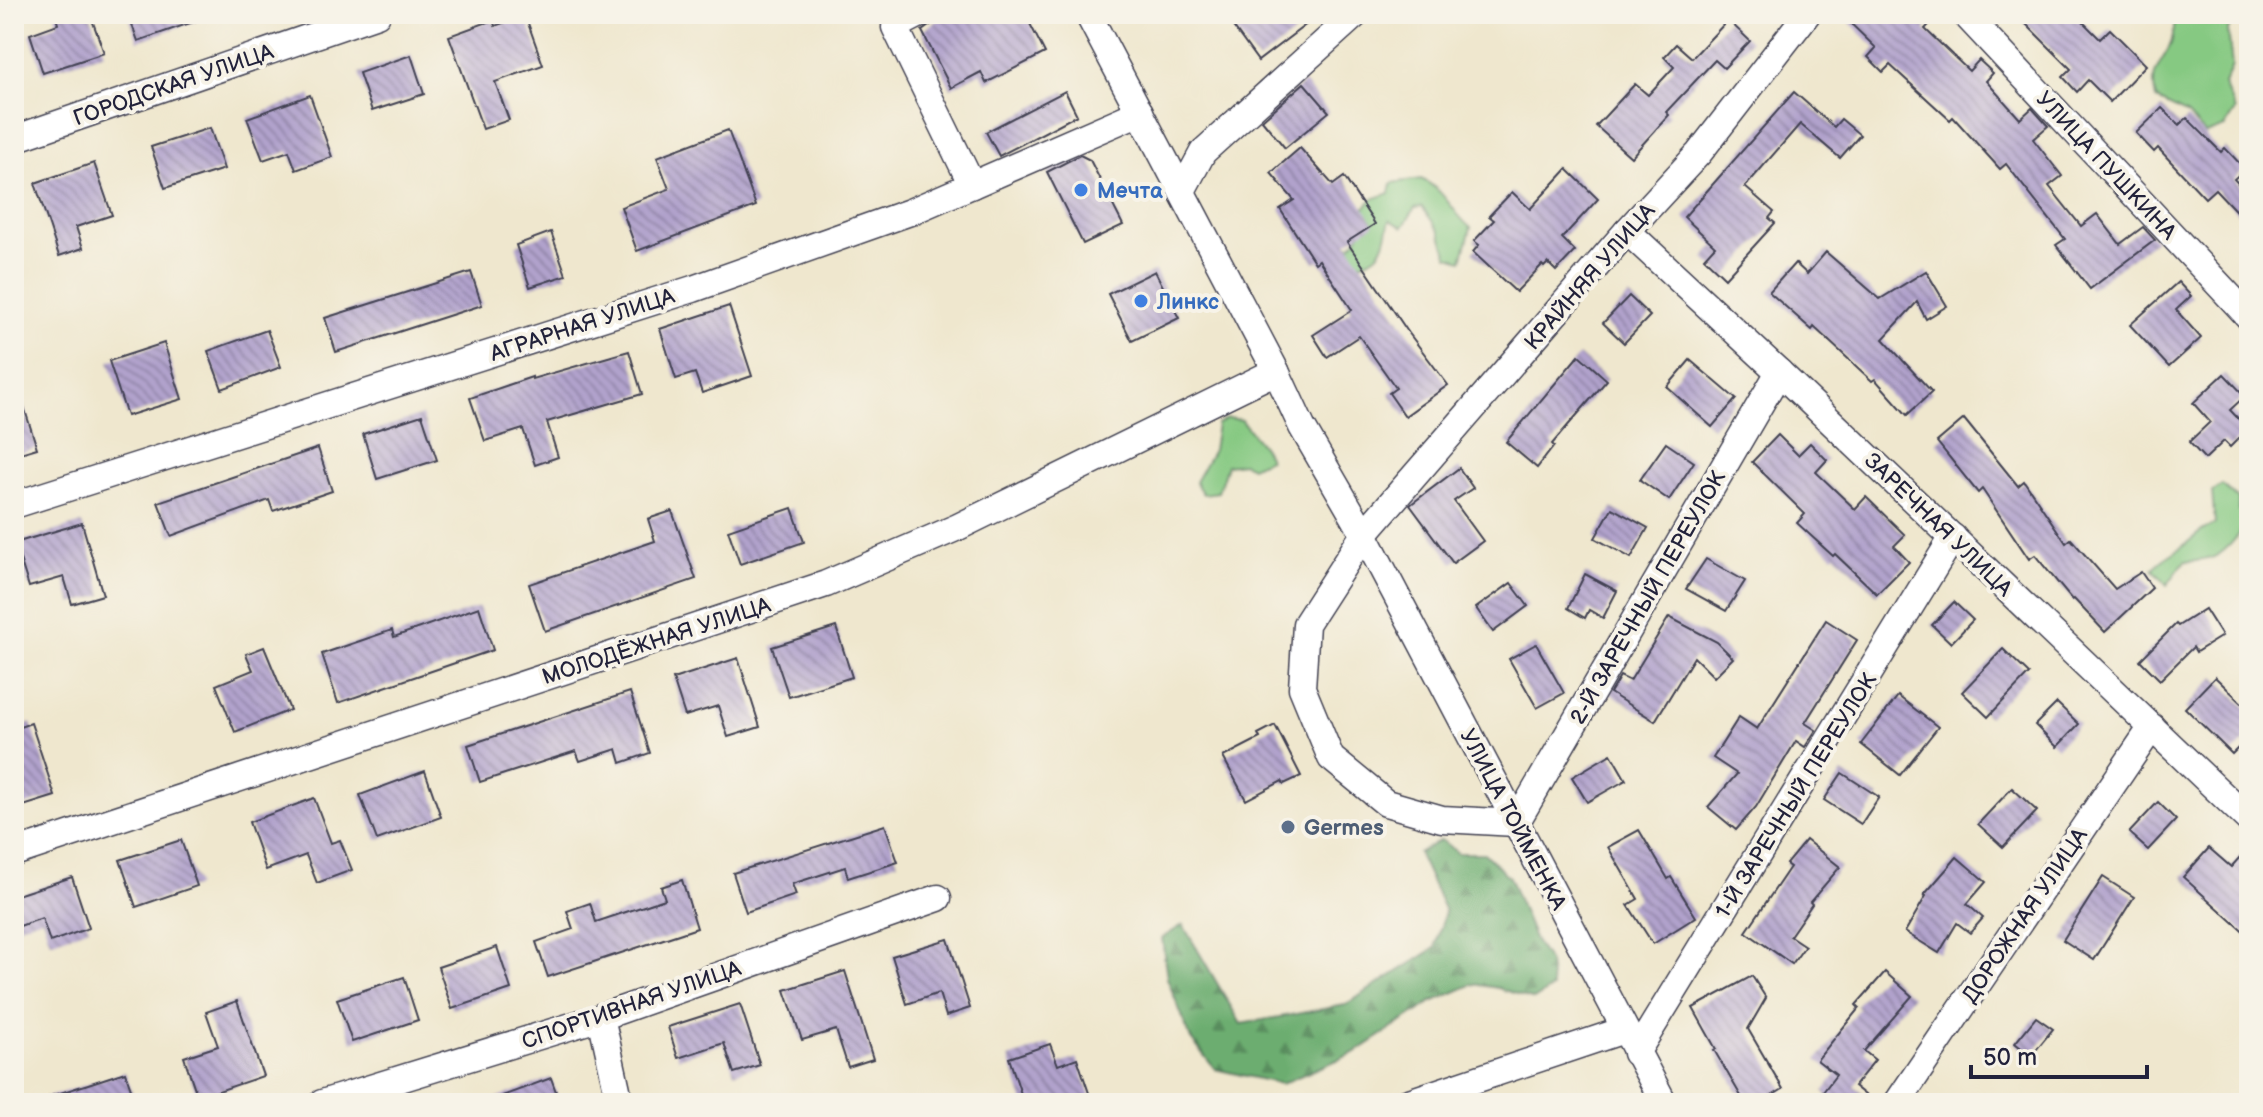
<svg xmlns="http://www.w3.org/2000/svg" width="2263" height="1117" viewBox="0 0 2263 1117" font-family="'Balsamiq Sans',sans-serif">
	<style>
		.grass { fill: #86c982; stroke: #54765e; stroke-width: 2 }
		.forest { fill: url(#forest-firs); stroke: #476856; stroke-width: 2 }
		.building { fill: url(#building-back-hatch) }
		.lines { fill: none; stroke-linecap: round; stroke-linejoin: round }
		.minor-casing { stroke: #414051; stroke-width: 29 }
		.minor { stroke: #fff; stroke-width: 26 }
		.shop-dot { fill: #3f7fe0; stroke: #f7f3e8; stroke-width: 3 }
		.service-dot { fill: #5c6f8a; stroke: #f7f3e8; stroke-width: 3 }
		.labels { text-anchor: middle; stroke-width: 8; stroke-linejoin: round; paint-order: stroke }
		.street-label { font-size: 22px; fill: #22223b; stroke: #f7f3e8 }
		.shop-label { font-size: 22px; font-weight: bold; fill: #366cbe; stroke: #f7f3e8; text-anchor: start }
		.service-label { font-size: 22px; font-weight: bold; fill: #4e5e75; stroke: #f7f3e8; text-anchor: start }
	</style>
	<defs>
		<pattern id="forest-firs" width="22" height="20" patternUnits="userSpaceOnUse" patternTransform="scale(2)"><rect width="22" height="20" fill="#6cad70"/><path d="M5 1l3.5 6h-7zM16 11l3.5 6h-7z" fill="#588c5d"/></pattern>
		<pattern id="building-back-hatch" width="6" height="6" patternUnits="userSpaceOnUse" patternTransform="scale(2)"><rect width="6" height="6" fill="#b1a2cc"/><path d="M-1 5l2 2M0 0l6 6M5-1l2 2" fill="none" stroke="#9084a7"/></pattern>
	</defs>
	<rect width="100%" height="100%" fill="#f7f3e8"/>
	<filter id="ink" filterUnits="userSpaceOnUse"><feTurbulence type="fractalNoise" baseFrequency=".0125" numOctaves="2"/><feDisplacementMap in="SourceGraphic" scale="16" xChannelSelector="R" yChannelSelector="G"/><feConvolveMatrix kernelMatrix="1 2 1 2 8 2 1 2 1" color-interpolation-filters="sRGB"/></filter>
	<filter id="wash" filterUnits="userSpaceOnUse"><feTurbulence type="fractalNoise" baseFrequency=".006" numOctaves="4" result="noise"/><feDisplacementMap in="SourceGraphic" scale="32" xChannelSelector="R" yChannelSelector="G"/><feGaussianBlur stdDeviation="1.8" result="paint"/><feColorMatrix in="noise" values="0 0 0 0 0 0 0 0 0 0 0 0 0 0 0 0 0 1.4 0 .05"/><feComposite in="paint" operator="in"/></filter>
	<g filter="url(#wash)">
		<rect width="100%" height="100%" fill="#efe7ce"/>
		<g class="grass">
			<path d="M2176 14H2237L2228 30 2232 66 2224 84 2235 111 2225 127 2205 134 2188 115 2156 99C2150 71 2158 69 2170 46 2174 37 2174 24 2176 14Z"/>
			<path d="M1421 179C1447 191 1450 211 1471 228L1462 260 1448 256 1440 232 1422 207 1415 208 1403 227 1390 220C1382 255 1382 257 1346 267L1341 252C1359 241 1363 232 1361 212L1372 199 1390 193 1392 183Z"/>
			<path d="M1227 418 1242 420C1251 436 1264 443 1269 459L1251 467 1243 463 1227 465 1218 492 1203 494 1195 482 1213 450 1217 424Z"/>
			<path d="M2222 485 2238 499V510L2249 501V527L2243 529C2226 552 2215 563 2185 561L2167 585 2153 569C2162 558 2172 555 2183 546 2195 537 2201 529 2215 524L2212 492Z"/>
		</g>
		<polygon class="forest" points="1441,840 1458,853 1484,853 1509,877 1535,941 1549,963 1552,988 1534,1000 1498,988 1473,984 1432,1002 1356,1052 1281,1084 1215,1069 1191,1039 1167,978 1162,938 1183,925 1241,1024 1345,1005 1435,948 1445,911 1418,853"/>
		<g id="blocks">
			<g class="building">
				<polygon points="55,14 90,14 104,53 43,73 30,34 58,24"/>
				<polygon points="128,14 207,14 208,17 138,41"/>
				<polygon points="946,14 1025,14 1045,53 986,83 981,72 951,88 922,31"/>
				<polygon points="1224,14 1320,14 1258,61"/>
				<polygon points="1841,14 1939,14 1925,29 1969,71 1979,60 1993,73 1986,81 2020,119 2032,108 2048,126 2033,139 2062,176 2049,186 2081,226 2097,214 2120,244 2143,227 2155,240 2090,289 2056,245 2065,239 2006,164 2000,169 1953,117 1950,120 1890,65 1883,72 1868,57 1876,48"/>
				<polygon points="2016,14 2075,14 2100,39 2110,29 2146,65 2110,102 2088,80 2077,92 2063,77 2071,69"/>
				<polygon points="525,15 543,65 495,82 509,120 483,129 449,36 493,20 495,26"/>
				<polygon points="1728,20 1750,41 1724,68 1715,60 1666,112 1669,115 1631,157 1596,126 1635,84 1648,95 1674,67 1664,57 1676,44 1692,58"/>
				<polygon points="411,55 424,94 372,111 359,73"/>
				<polygon points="1304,83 1329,112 1285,148 1262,120"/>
				<polygon points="1065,91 1077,115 999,156 986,132"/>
				<polygon points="1794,92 1834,127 1841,119 1860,135 1840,158 1800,124 1745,187 1774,212 1769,218 1775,223 1725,278 1704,258 1715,246 1684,217"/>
				<polygon points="310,95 332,157 296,170 289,151 263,160 247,118"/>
				<polygon points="2162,108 2179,125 2187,118 2221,152 2225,148 2245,169 2234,179 2249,195 2249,225 2215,189 2205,198 2158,148 2154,152 2136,133"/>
				<polygon points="210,128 224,169 165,188 151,147"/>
				<polygon points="728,130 756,206 637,251 621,207 669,189 657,157"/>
				<polygon points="1300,148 1333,185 1344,177 1375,224 1347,242 1408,332 1448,385 1405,416 1389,393 1396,388 1359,336 1327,357 1313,335 1352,310 1319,260 1315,263 1280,209 1294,200 1271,173"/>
				<polygon points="1080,155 1090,160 1123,225 1083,244 1047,172"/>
				<polygon points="94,163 112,215 76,227 83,248 59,256 35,183"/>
				<polygon points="1567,169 1598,199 1562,238 1575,251 1556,271 1548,263 1544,267 1542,265 1516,292 1473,252 1479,245 1474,241 1494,220 1489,216 1512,192 1530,209"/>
				<polygon points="551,232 566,275 530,287 516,245"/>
				<polygon points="1826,252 1880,299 1926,271 1947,306 1926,319 1917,302 1883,339 1932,392 1907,415 1875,379 1872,381 1814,327 1812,330 1769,292 1795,263 1807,274"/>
				<polygon points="1155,271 1179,318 1132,341 1108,294"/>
				<polygon points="471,272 482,305 336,352 325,318"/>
				<polygon points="2178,282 2191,296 2176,310 2201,338 2169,367 2130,325"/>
				<polygon points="1629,296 1650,316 1624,343 1603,323"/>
				<polygon points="729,306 752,376 702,393 695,373 676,379 660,329"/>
				<polygon points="267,330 281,367 222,389 208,351"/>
				<polygon points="164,343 182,399 127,416 109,361"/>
				<polygon points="629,351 642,394 547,422 558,457 535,465 523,429 485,441 470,398 532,377 532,379"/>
				<polygon points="1579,355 1607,380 1552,444 1554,446 1537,468 1506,442"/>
				<polygon points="1690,360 1736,399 1712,427 1667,387"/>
				<polygon points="2224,374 2245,396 2230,410 2248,429 2230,447 2224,441 2205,459 2189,442 2210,422 2193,403"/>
				<polygon points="18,388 37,448 14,455 14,389"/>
				<polygon points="422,415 437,460 377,479 363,434"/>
				<polygon points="1964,419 2018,486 2024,481 2066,543 2071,539 2115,589 2141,572 2152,588 2105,632 2074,599 2072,600 2035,555 2029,559 1982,489 1978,493 1937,442"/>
				<polygon points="1778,435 1798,455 1810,443 1827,460 1816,472 1855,509 1866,497 1905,535 1894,546 1909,562 1877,594 1835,554 1833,556 1797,523 1805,514 1752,462"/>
				<polygon points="1666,443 1694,462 1669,500 1640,480"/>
				<polygon points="318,448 332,491 273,511 269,500 171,536 158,502"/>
				<polygon points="1459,468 1473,488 1454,501 1483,541 1453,563 1410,505"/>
				<polygon points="792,508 804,542 740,564 728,530"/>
				<polygon points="1612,508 1648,528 1631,558 1595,538"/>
				<polygon points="672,511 696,579 545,631 529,584 655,541 648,519"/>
				<polygon points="82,523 103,595 72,604 64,577 29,587 15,543"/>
				<polygon points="1706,559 1745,581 1726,611 1686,589"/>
				<polygon points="1585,574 1617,591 1603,618 1589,610 1585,618 1568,608"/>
				<polygon points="1511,583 1528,606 1493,632 1476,608"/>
				<polygon points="1954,602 1973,620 1951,643 1932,625"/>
				<polygon points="479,607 493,650 338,703 322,654 392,630 394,637"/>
				<polygon points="2205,609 2222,636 2196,652 2193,647 2160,680 2140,660 2176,624 2178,626"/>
				<polygon points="1669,617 1717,642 1733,658 1714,677 1694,657 1655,721 1610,693 1620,676 1630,681"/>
				<polygon points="1826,620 1857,640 1805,723 1816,730 1805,747 1796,741 1756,807 1736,830 1708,807 1737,774 1713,758 1739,717 1757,729"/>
				<polygon points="836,627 852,677 789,697 772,647"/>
				<polygon points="1536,644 1564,693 1537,708 1509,659"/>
				<polygon points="264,647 290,710 235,732 216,685 253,670 246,654"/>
				<polygon points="2003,649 2029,674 1988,717 1962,692"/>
				<polygon points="738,658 760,727 728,737 718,706 685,716 673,679"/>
				<polygon points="2215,677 2249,710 2249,737 2232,754 2185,708"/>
				<polygon points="630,692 650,753 621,763 617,749 580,761 576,751 480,782 468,745"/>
				<polygon points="1898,696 1938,727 1900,775 1861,744"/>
				<polygon points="2057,703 2079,724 2057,747 2035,725"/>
				<polygon points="31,723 55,796 14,809 14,729"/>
				<polygon points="1275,725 1301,776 1284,784 1282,781 1246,800 1223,757 1260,738 1258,734"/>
				<polygon points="1611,754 1626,780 1587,802 1572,777"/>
				<polygon points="425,771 441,817 377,840 360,795"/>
				<polygon points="1842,773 1879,797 1861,824 1824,800"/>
				<polygon points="2012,788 2037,811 2003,847 1978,824"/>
				<polygon points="314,798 331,843 340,840 352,870 317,883 306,855 266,870 249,822"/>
				<polygon points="2158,802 2176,820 2148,850 2129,833"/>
				<polygon points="885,825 898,862 848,878 845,867 792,884 796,895 746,912 733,873"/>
				<polygon points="1639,830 1668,879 1671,877 1696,917 1653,944 1628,905 1638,899 1608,847"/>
				<polygon points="181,840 197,886 136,907 120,860"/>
				<polygon points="1806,840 1840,867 1810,902 1812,904 1790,936 1805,946 1792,964 1746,932 1790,867 1786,864"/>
				<polygon points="2249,847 2249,936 2183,877 2209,848 2231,867"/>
				<polygon points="1957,857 1986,882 1967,904 1983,918 1970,933 1957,923 1939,953 1905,932 1926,896 1924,895"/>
				<polygon points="72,877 89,928 50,942 42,918 14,928 14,896"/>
				<polygon points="2103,877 2134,897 2094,960 2063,940"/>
				<polygon points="682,880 697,928 548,977 536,942 573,929 567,911 590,903 596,922 665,899 661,887"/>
				<polygon points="948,939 970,1008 946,1016 939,993 907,1004 892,956"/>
				<polygon points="497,947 511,989 452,1009 438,967"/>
				<polygon points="845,971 873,1059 848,1067 836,1030 802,1040 785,990"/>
				<polygon points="1885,972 1912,996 1864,1051 1875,1060 1854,1086 1875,1103 1837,1103 1823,1092 1836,1075 1817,1060 1859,1008 1856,1005"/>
				<polygon points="1752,976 1766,998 1748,1029 1783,1089 1760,1103 1745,1103 1714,1050 1716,1049 1693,1008"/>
				<polygon points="404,977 418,1020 352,1042 337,999"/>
				<polygon points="237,1001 263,1076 198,1098 184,1057 218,1046 206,1012"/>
				<polygon points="740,1004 760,1065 734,1073 724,1043 678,1058 668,1027"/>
				<polygon points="2036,1017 2053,1029 2031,1056 2015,1043"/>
				<polygon points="1050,1044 1058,1065 1077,1058 1091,1099 1081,1103 1024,1103 1009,1058"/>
				<polygon points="125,1072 136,1103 43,1103 42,1099"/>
				<polygon points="551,1078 560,1103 490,1103 489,1101"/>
			</g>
		</g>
	</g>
	<g filter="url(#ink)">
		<use href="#blocks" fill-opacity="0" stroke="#414051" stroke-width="2"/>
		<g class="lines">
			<g class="minor-casing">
				<g id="minor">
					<polyline points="920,14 895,27 972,185"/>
					<polyline points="1088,14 1276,371 1302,427 1364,534 1664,1103"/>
					<polyline points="1965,14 2249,317"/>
					<polyline points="14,139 377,14"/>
					<polyline points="1182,191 1203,152 1356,14"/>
					<polyline points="1627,231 1779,372 2249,820"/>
					<polyline points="1779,372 1516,823 1442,819 1386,803 1331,758 1302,688 1306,624 1364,534 1627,231 1699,153 1807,14"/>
					<polyline points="14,505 693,289 910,212 1140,112"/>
					<polyline points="14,853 826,584 958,527 1276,371"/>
					<polyline points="601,1017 620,1103"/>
					<polyline points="1636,1053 1953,537"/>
					<polyline points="322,1103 601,1017 938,898"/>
					<polyline points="1406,1103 1624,1030"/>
					<polyline points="1897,1103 2152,727"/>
				</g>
			</g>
			<use href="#minor" class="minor"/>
		</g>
	</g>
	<g class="shop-dot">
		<circle cx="1081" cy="190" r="8"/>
		<circle cx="1141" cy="301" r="8"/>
	</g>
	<circle class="service-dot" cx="1288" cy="827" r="8"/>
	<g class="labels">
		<g class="street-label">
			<text transform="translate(173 84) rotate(-19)" y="8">ГОРОДСКАЯ УЛИЦА</text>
			<text transform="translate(2107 165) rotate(47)" y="8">УЛИЦА ПУШКИНА</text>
			<text transform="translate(1589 276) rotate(-49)" y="8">КРАЙНЯЯ УЛИЦА</text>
			<text transform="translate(582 324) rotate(-18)" y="8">АГРАРНАЯ УЛИЦА</text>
			<text transform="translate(1939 524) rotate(44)" y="8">ЗАРЕЧНАЯ УЛИЦА</text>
			<text transform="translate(1647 597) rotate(-60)" y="8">2-Й ЗАРЕЧНЫЙ ПЕРЕУЛОК</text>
			<text transform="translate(656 640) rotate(-18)" y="8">МОЛОДЁЖНАЯ УЛИЦА</text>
			<text transform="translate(1795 795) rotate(-58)" y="8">1-Й ЗАРЕЧНЫЙ ПЕРЕУЛОК</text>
			<text transform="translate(1514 819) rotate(62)" y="8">УЛИЦА ТОЙМЕНКА</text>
			<text transform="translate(2024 915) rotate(-56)" y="8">ДОРОЖНАЯ УЛИЦА</text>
			<text transform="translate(631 1004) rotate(-19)" y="8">СПОРТИВНАЯ УЛИЦА</text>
		</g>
		<g class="shop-label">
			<text x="1097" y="198">Мечта</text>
			<text x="1157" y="309">Линкс</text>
		</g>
		<g class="service-label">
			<text x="1304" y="835">Germes</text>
		</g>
	</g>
	<rect width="2263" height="1117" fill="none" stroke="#f7f3e8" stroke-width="48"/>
	<path d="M1971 1065v12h176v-12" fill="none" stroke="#22223b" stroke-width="4"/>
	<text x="1983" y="1065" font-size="24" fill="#22223b" stroke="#f7f3e8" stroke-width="6" paint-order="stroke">50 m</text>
</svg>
